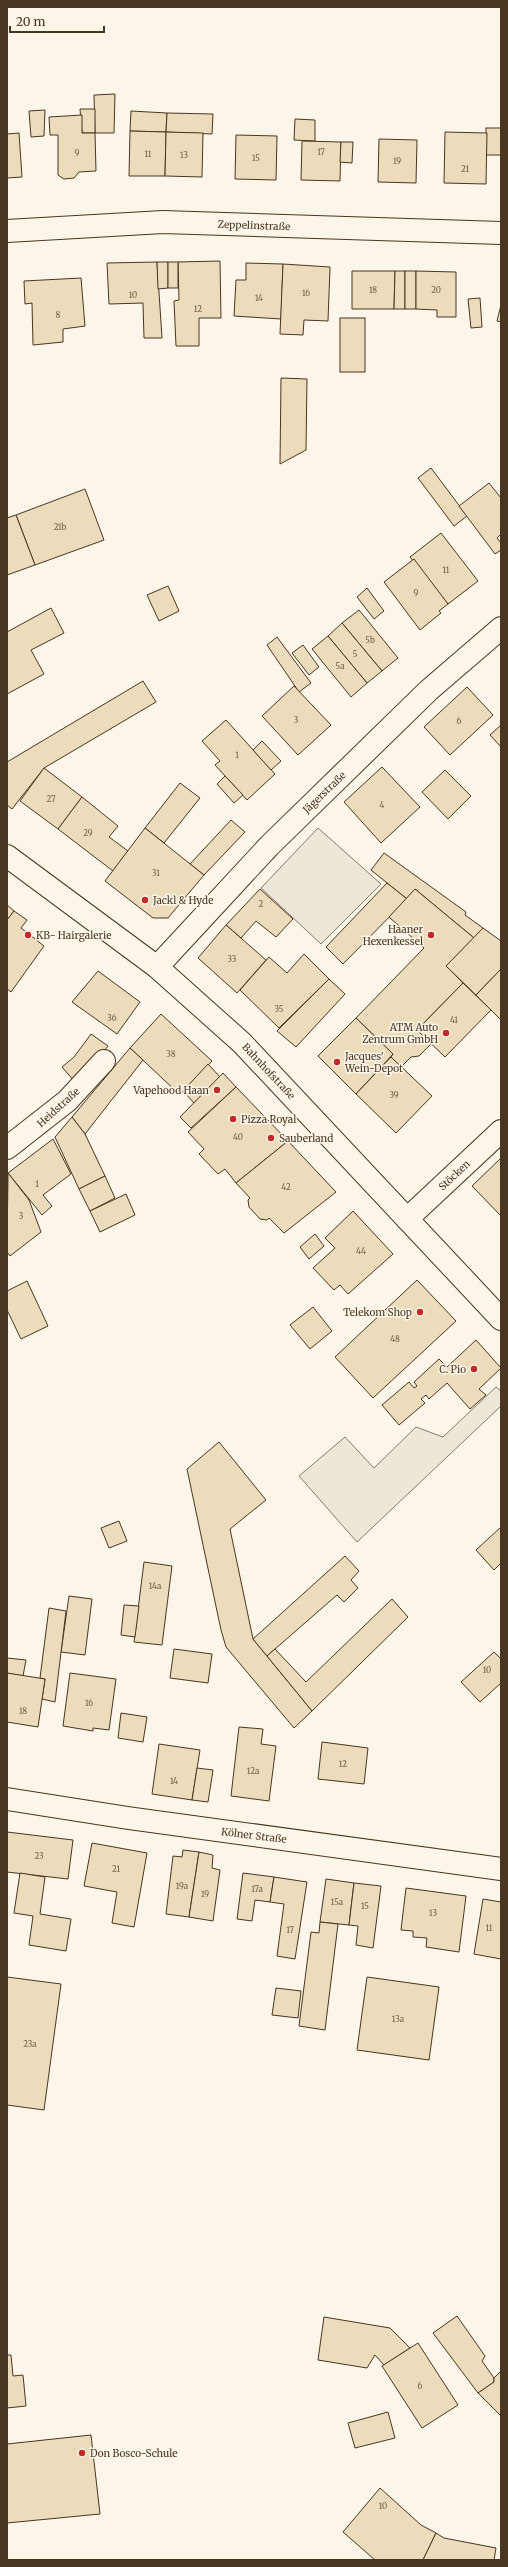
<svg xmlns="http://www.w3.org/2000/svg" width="508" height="2567" viewBox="0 0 508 2567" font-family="Merriweather,serif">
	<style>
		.parking { fill: #ede7d9; stroke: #887966 }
		.building { fill: #ecdcbc; stroke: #4a3520 }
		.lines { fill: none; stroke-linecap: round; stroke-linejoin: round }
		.minor-casing { stroke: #4a3520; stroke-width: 24 }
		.major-casing { stroke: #4a3520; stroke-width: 24 }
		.minor { stroke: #fbf6e9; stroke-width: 22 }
		.major { stroke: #fbf6e9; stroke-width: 22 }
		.poi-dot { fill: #c62828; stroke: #fbf6e9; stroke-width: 1.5 }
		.labels { text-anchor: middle; stroke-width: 3; stroke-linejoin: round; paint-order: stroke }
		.number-label { font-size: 8px; fill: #725f47 }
		.street-label { font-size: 10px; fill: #4a3520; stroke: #fbf6e9 }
		.poi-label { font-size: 10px; fill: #4a3520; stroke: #fbf6e9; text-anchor: start }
	</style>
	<rect width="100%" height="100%" fill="#fbf6e9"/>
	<g class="parking">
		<polygon points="318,828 381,884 321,944 261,888"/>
		<polygon points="496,1387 501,1391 501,1406 357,1542 299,1476 345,1437 374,1468 416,1427 443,1437"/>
	</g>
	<g class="building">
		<polygon points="115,94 114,133 95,133 94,95"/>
		<polygon points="80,109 95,109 95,133 82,133"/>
		<polygon points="45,110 44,136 31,137 29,111"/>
		<polygon points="131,111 167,113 166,132 130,131"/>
		<polygon points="167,113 213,114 212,134 166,132"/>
		<polygon points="82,115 82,133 95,133 96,171 79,172 74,178 64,179 58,175 58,135 50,135 49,117"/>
		<polygon points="295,119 315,120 315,141 294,140"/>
		<rect x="486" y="128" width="15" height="27"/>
		<polygon points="130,131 166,132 165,176 129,176"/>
		<polygon points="166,132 203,133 202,177 165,176"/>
		<polygon points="445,132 487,133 486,184 444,183"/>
		<polygon points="19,133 22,177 7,178 7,134"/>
		<polygon points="236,135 277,136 276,180 235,179"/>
		<polygon points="379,139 417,140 416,183 378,182"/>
		<polygon points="302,141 341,142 340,181 301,180"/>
		<polygon points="341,142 353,142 352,163 340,162"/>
		<polygon points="220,261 221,318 199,318 199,346 176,346 174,301 179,300 178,262"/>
		<polygon points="157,262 162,338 144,338 143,303 109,304 107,263"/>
		<polygon points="157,262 168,262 168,288 158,289"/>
		<rect x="168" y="262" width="10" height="26"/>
		<polygon points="246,263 283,264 281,319 234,316 236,280 246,280"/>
		<polygon points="283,264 330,267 328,321 304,320 303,335 280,334"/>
		<polygon points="352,271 395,271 394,309 352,309"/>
		<polygon points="395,271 405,271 405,309 394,309"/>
		<rect x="405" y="271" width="11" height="38"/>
		<polygon points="416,271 456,272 456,317 437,317 437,310 416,309"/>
		<polygon points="81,278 85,326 63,329 63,342 33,345 32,303 25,304 24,281"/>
		<polygon points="480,298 482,327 471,328 468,299"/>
		<polygon points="501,305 501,322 497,321"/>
		<rect x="340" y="318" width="25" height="54"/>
		<polygon points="281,378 307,379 306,450 280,464"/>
		<polygon points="431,468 467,516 454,526 418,478"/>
		<polygon points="489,483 501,498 501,534 497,538 501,543 501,550 495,554 459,506"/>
		<polygon points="85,489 104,540 35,565 16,515"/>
		<polygon points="16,515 35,565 7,575 7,518"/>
		<polygon points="441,533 478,581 448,604 410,557"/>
		<polygon points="414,559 448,604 439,611 441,613 420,630 384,582"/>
		<polygon points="168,586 179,611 159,621 147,595"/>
		<polygon points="367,588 384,611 374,619 357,597"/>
		<polygon points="51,608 64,633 31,650 44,674 7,694 7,632"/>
		<polygon points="359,610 398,658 382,671 342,623"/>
		<polygon points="342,623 382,671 367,683 328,636"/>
		<polygon points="328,636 367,683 351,697 312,649"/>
		<polygon points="277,637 311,683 299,692 267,645"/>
		<polygon points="303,645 319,667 309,675 292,653"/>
		<polygon points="143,681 156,702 44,768 12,809 7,805 7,762"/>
		<polygon points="294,686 331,725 298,755 262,716"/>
		<polygon points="467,687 493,715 450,755 424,727"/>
		<polygon points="226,720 275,774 247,800 215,765 220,761 202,741"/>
		<polygon points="501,725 501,747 490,735"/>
		<polygon points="262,741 281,761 271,770 253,750"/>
		<polygon points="382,767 420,807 381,843 344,802"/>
		<polygon points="44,768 82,797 58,829 20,801"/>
		<polygon points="445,770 471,796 448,819 422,792"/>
		<polygon points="225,776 243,795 234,803 217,784"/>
		<polygon points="180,783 200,798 164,843 145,828"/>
		<polygon points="82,797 118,826 109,837 128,851 113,871 58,829"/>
		<polygon points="231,820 245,832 204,875 190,864"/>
		<polygon points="145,828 204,875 168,918 153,918 105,881"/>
		<polygon points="384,853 466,912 465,915 483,928 474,938 415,889 407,899 371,870"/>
		<polygon points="387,883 407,899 343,964 326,947"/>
		<polygon points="260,889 293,919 276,937 256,921 241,938 226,925"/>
		<polygon points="415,889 474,938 446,966 463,983 417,1030 431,1044 419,1056 411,1057 401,1067 391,1057 393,1054 356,1018 424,948 389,917"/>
		<polygon points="7,905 14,911 7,920"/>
		<polygon points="14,911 27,920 21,928 44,946 11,992 7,989 7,920"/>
		<polygon points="226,925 266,960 237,993 198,958"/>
		<polygon points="483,928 501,941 501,969 476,995 446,966"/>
		<polygon points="304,954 329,979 279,1028 240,990 269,957 287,973"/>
		<polygon points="501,969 501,1020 476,995"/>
		<polygon points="98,971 140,1002 117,1034 72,1002"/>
		<polygon points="329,979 345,994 296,1047 277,1031"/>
		<polygon points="463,983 491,1010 445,1057 417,1030"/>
		<polygon points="161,1014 212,1061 180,1095 130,1048"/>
		<polygon points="356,1018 393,1054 356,1094 318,1056"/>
		<polygon points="91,1034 108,1046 91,1068 75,1082 62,1067 74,1057"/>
		<polygon points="130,1048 143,1060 85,1134 72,1117"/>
		<polygon points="391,1057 432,1096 396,1133 356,1094"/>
		<polygon points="208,1064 220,1077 194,1103 183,1091"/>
		<polygon points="223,1073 236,1087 191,1128 180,1117"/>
		<polygon points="236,1087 288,1141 236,1183 225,1169 218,1174 199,1154 204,1149 188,1132"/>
		<polygon points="72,1117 85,1134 105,1176 79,1189 55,1137"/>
		<polygon points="53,1139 71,1174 43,1195 52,1206 42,1215 8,1173"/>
		<polygon points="288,1141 336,1192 284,1233 269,1218 267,1220 260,1219 249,1207 248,1200 250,1198 236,1183"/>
		<polygon points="501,1158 501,1216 472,1186"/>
		<polygon points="8,1173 29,1200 41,1232 10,1256 7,1252"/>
		<polygon points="105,1176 115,1198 90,1211 79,1189"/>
		<polygon points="126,1194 135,1215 100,1232 90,1211"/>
		<polygon points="353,1211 393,1254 348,1294 340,1285 334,1290 313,1268 335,1248 325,1238"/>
		<polygon points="315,1234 324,1246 309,1259 300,1247"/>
		<polygon points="417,1280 456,1321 373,1398 335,1357"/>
		<polygon points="27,1281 48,1326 21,1339 7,1310 7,1291"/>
		<polygon points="313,1307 332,1331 310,1349 290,1325"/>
		<polygon points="476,1340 501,1368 479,1389 486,1395 470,1409 447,1383 429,1399 426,1395 421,1399 425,1403 399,1425 382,1405 409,1382 414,1388 417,1386 414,1382 439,1359 447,1367"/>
		<polygon points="219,1442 266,1500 230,1529 253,1639 312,1711 294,1728 226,1647 221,1630 187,1469"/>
		<polygon points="119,1521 127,1541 109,1548 101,1528"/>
		<polygon points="501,1527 501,1563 494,1570 476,1550"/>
		<polygon points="345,1556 359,1571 351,1580 358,1588 344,1602 337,1595 267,1656 253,1639"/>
		<polygon points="144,1562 172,1566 162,1645 134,1642"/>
		<polygon points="69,1596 92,1599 85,1655 61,1652"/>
		<polygon points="392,1599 408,1617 312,1711 267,1656 275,1649 306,1682"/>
		<polygon points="124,1605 139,1606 135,1637 121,1635"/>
		<polygon points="49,1608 66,1611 55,1702 42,1699 45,1679 40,1678"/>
		<polygon points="174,1649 212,1654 208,1683 170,1678"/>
		<polygon points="494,1652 501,1659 501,1683 480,1702 461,1682"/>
		<polygon points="7,1658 26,1660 23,1676 7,1673"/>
		<polygon points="7,1673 45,1679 38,1727 7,1722"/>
		<polygon points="70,1673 116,1679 109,1730 93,1728 93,1731 63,1726"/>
		<polygon points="121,1713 147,1717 143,1742 118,1738"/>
		<polygon points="239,1727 263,1729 261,1744 276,1746 269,1801 231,1796"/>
		<polygon points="322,1742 368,1748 364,1784 318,1779"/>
		<polygon points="159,1744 200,1750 192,1800 152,1794"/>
		<polygon points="197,1768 213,1770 208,1802 192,1800"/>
		<polygon points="7,1832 73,1840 68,1879 7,1872"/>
		<polygon points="92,1843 147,1853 134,1927 112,1923 117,1892 84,1886"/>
		<polygon points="183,1850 199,1852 189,1917 166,1914 173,1856 182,1857"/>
		<polygon points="199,1852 213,1855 212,1868 220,1870 213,1921 189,1917"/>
		<polygon points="20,1873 45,1877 40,1914 71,1919 66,1951 29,1945 33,1916 14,1913"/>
		<polygon points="243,1873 274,1877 270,1902 255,1900 252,1921 237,1919"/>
		<polygon points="274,1877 307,1882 295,1959 277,1956 284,1904 270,1902"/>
		<polygon points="326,1879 354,1883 349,1925 320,1922"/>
		<polygon points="354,1883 381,1886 373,1948 356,1945 358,1926 349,1925"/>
		<polygon points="406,1888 466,1896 459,1952 426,1947 427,1938 413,1937 413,1931 401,1930"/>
		<polygon points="483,1899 501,1902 501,1959 474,1954"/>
		<polygon points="320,1922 338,1924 325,2030 299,2026 311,1932 319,1933"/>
		<polygon points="7,1977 61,1984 44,2110 7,2105"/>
		<polygon points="367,1977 439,1987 429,2060 357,2050"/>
		<polygon points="276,1988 301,1991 298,2018 272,2015"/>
		<polygon points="457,2316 485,2356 482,2361 494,2378 494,2382 478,2393 433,2333"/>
		<polygon points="324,2317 390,2328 410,2348 384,2365 375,2355 367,2368 318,2360"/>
		<polygon points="418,2343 458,2405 422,2428 382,2366"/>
		<polygon points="7,2355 11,2355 13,2376 23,2375 26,2406 7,2408"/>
		<polygon points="501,2371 501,2416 478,2393 494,2382 494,2378"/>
		<polygon points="388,2412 395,2438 355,2448 348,2423"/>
		<polygon points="91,2435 100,2514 7,2523 7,2444"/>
		<polygon points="380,2488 421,2525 436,2533 423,2560 375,2560 343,2532"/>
		<polygon points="436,2533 444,2538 496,2548 494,2560 423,2560"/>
	</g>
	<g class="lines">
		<g class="minor-casing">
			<g id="minor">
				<polyline points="7,231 163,222 501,233"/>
				<polyline points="157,967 269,846 429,690 501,628"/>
				<polyline points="7,1148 67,1101 104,1061"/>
				<polyline points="407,1219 501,1131"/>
				<polyline points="7,1799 128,1818 501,1869"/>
			</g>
		</g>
		<g class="major-casing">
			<polyline id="major" points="7,856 157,967 242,1043 501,1319"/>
		</g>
		<use href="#minor" class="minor"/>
		<use href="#major" class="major"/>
	</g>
	<g class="poi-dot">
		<circle cx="145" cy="900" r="4"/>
		<circle cx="28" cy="935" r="4"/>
		<circle cx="431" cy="935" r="4"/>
		<circle cx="446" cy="1033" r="4"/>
		<circle cx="337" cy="1062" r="4"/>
		<circle cx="217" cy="1090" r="4"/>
		<circle cx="233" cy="1119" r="4"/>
		<circle cx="271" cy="1138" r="4"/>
		<circle cx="420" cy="1312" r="4"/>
		<circle cx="474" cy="1369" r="4"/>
		<circle cx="82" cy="2453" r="4"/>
	</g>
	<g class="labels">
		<g class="number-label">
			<text x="321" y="155">17</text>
			<text x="77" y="156">9</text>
			<text x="148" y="157">11</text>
			<text x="184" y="158">13</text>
			<text x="256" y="161">15</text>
			<text x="397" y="164">19</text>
			<text x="465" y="172">21</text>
			<text x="373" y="293">18</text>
			<text x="436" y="293">20</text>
			<text x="306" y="296">16</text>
			<text x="133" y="298">10</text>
			<text x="259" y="301">14</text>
			<text x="198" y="312">12</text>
			<text x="58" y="318">8</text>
			<text x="60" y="530">21b</text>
			<text x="446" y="573">11</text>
			<text x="416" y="596">9</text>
			<text x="370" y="643">5b</text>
			<text x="355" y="657">5</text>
			<text x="340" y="669">5a</text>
			<text x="296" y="723">3</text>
			<text x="459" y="724">6</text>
			<text x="237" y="758">1</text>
			<text x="51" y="802">27</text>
			<text x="382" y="808">4</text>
			<text x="88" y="836">29</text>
			<text x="156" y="876">31</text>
			<text x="261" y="907">2</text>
			<text x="232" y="962">33</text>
			<text x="279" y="1012">35</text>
			<text x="112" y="1021">36</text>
			<text x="454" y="1023">41</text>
			<text x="171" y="1057">38</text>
			<text x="394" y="1098">39</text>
			<text x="238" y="1140">40</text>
			<text x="37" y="1187">1</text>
			<text x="286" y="1190">42</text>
			<text x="21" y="1219">3</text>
			<text x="361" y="1254">44</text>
			<text x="395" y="1342">48</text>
			<text x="155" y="1589">14a</text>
			<text x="487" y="1673">10</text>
			<text x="89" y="1706">16</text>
			<text x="23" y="1714">18</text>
			<text x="343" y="1767">12</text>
			<text x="253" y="1774">12a</text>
			<text x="174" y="1784">14</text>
			<text x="39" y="1859">23</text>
			<text x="116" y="1872">21</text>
			<text x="182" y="1889">19a</text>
			<text x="257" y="1892">17a</text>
			<text x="205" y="1897">19</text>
			<text x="337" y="1905">15a</text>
			<text x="365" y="1909">15</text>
			<text x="433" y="1916">13</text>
			<text x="489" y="1931">11</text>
			<text x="290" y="1933">17</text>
			<text x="398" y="2022">13a</text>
			<text x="30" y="2047">23a</text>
			<text x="420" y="2389">6</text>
			<text x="383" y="2509">10</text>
		</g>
		<g class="street-label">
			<text transform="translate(254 225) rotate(2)" y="4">Zeppelinstraße</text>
			<text transform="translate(324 792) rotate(-44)" y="4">Jägerstraße</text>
			<text transform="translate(269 1071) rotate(47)" y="4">Bahnhofstraße</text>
			<text transform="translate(58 1107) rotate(-42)" y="4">Heidstraße</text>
			<text transform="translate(454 1175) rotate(-43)" y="4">Stöcken</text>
			<text transform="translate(254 1835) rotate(7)" y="4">Kölner Straße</text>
		</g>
		<g class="poi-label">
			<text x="153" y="904">Jackl &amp; Hyde</text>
			<text x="423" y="933" text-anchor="end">Haaner<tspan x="423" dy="12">Hexenkessel</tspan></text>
			<text x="36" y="939">KB- Hairgalerie</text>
			<text x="438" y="1031" text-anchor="end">ATM Auto<tspan x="438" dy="12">Zentrum GmbH</tspan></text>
			<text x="345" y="1060">Jacques'<tspan x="345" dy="12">Wein-Depot</tspan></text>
			<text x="209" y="1094" text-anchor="end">Vapehood Haan</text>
			<text x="241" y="1123">Pizza Royal</text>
			<text x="279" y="1142">Sauberland</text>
			<text x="412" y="1316" text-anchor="end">Telekom Shop</text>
			<text x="466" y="1373" text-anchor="end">C. Pio</text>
			<text x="90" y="2457">Don Bosco-Schule</text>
		</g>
	</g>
	<rect width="508" height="2567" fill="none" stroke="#4a3520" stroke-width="16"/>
	<path d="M10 26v6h94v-6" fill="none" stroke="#4a3520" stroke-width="2"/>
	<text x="16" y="26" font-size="12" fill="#4a3520" stroke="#fbf6e9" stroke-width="3" paint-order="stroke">20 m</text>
</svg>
